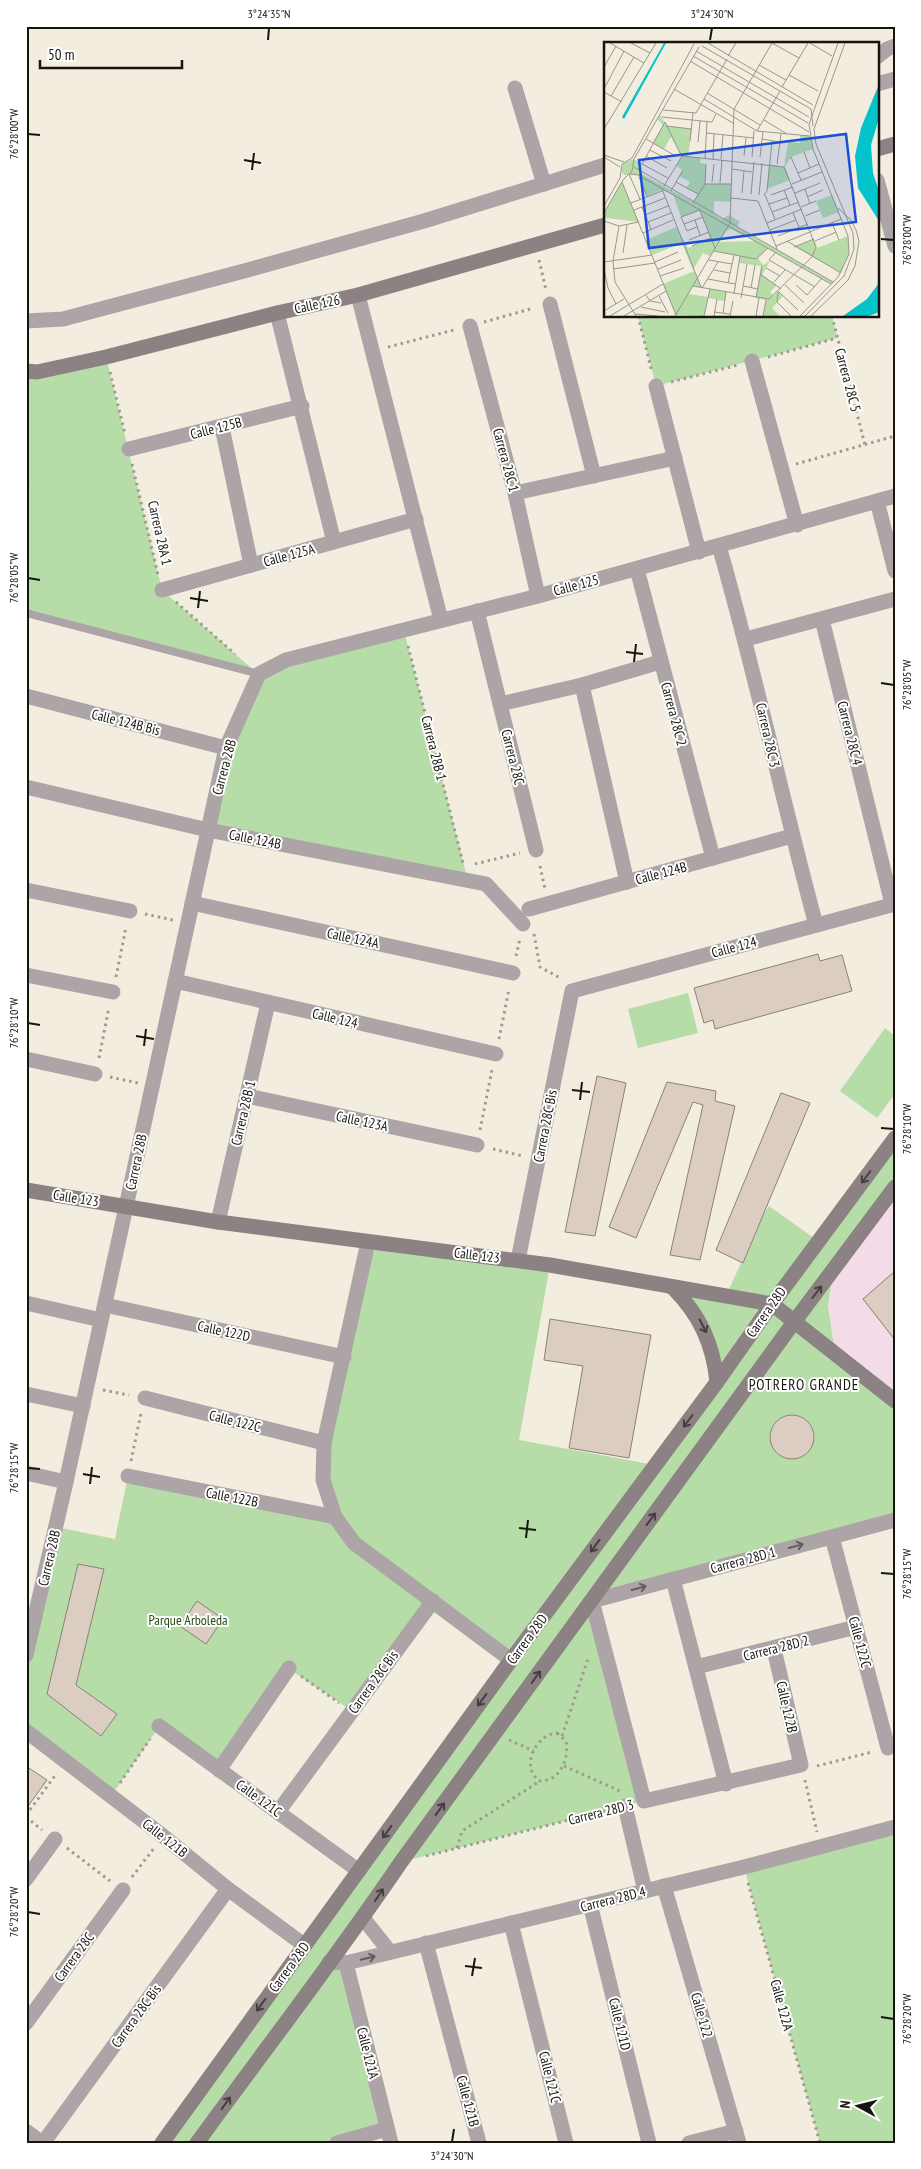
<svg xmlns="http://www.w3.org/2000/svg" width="921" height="2169" viewBox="0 0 921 2169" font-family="'PT Sans Narrow',sans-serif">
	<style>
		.medical { fill: #f3dce7 }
		.green { fill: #b6dca8 }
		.building { fill: #dbcdc2; stroke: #8d8076 }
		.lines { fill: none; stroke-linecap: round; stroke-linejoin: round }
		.path { stroke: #9f9b90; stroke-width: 3; stroke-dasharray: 2.5 4; stroke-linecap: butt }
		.lane { stroke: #aca4a6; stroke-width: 8 }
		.street { stroke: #aca4a6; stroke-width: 15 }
		.secondary { stroke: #8c8183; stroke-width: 15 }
		.oneway { stroke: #45403d }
		.oneway2 { stroke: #615c5a }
		.ticks { fill: none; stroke: #16150f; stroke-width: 2 }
		.labels { text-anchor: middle; stroke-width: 4; stroke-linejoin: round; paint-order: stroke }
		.street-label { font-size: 14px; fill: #16150f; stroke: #fff }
		.park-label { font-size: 14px; fill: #264c15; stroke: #fff }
		.neighbourhood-label { font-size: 15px; letter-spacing: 1px; fill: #16150f; stroke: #fff }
		.inset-road { fill: none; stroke: #9a978b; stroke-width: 1 }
		.view { fill: #1d4ed8; fill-opacity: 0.15; stroke: #1d4ed8; stroke-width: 2.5 }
		.inset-edge { fill: none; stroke: #16150f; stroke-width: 2.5 }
		.neatline { fill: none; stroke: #16150f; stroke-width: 2 }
		.ticks-label { font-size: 12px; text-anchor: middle; fill: #16150f }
	</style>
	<rect width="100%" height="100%" fill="#f2edde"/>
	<polygon class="medical" points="895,1187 895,1401 838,1356 833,1340 828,1306 833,1272"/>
	<g class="green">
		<polygon points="638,316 832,316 837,338 656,386"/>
		<polygon points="106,357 162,590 258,674 404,631 468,881 208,830 226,748 258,674 26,613 26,494 28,484 26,483 26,371"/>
		<polygon points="688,993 698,1033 638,1048 628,1009"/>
		<polygon points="885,1028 895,1036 895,1094 877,1118 840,1091"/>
		<polygon points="895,1138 895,1187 833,1272 828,1306 833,1340 839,1356 895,1401 895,1520 592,1601 644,1801 401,1862 329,1961 346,1963 387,2129 337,2143 162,2143 511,1660 433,1601 352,1711 289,1669 219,1770 159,1727 111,1796 26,1731 26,1653 56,1527 115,1539 128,1476 335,1517 323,1480 368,1242 550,1265 519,1440 655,1465 717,1382 715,1361 673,1288 726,1296 762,1217 769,1206 818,1241"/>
		<polygon points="895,1827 895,2143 820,2143 744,1867"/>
	</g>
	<g class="building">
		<polygon points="818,954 820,961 842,955 852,991 715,1029 713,1020 704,1023 694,988"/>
		<polygon points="597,1076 626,1083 595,1236 565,1232"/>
		<polygon points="667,1082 716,1091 715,1101 735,1106 700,1260 670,1255 703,1105 693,1102 636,1238 609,1227"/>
		<polygon points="781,1093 810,1103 743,1263 716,1250"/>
		<polygon points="895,1271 895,1340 863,1299"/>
		<polygon points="550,1319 651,1335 629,1458 569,1448 583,1366 544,1360"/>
		<circle cx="792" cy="1437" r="22"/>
		<polygon points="78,1564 104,1569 76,1685 117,1714 101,1736 47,1694"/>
		<polygon points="197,1601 223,1619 206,1644 180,1626"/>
		<polygon points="26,1766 47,1780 26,1809"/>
	</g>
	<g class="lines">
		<g class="path">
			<polyline points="539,260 546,290"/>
			<polyline points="638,316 652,372"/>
			<polyline points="832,316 865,445"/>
			<polyline points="484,322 534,308"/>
			<polyline points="388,347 454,330"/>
			<polyline points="768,357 837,338"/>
			<polyline points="110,372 125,434"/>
			<polyline points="671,382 738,365"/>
			<polyline points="132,464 158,575"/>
			<polyline points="796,464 895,436"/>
			<polyline points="26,483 28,484 26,494"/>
			<polyline points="176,602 235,654"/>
			<polyline points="408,646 463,863"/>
			<polyline points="475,864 520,853"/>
			<polyline points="540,866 545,889"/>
			<polyline points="145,914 173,920"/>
			<polyline points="534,934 540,967 562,979"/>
			<polyline points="516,956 520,938"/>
			<polyline points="116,977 126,927"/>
			<polyline points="499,1039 509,989"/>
			<polyline points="99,1058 109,1007"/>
			<polyline points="110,1077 138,1083"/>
			<polyline points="480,1130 492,1070"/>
			<polyline points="493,1149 523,1156"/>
			<polyline points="103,1390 129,1395"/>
			<polyline points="131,1461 141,1413"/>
			<polyline points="301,1676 339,1703"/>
			<path d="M557 1733 566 1741C569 1758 561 1781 540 1781 519 1768 536 1734 557 1733Z"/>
			<polyline points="562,1736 589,1656"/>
			<polyline points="509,1740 534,1751"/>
			<polyline points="564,1766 620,1791"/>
			<polyline points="817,1766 872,1752"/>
			<polyline points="805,1780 817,1832"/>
			<polyline points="120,1783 150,1739"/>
			<polyline points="26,1815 57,1773"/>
			<polyline points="26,1817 42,1830"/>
			<polyline points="67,1848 110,1881"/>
			<polyline points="457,1848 462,1831 540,1781"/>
			<polyline points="426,1856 609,1810"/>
			<polyline points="132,1877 154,1848"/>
			<polyline points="748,1883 820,2143"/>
		</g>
		<polyline class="lane" points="26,613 259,674"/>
		<g class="street">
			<polyline points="877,57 887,49 895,46"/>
			<polyline points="877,84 895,79"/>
			<polyline points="515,88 544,184"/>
			<polyline points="877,180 895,246"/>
			<polyline points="358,295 441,620"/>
			<polyline points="550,304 594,476"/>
			<polyline points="277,313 334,542"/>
			<polyline points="26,321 63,319 244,271 424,221 605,165"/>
			<polyline points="470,326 515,493 538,596"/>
			<polyline points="752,361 797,525"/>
			<polyline points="656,386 699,552"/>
			<polyline points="222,427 251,565"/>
			<polyline points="129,449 302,406"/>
			<polyline points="515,493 675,458"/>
			<polyline points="877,501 895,571"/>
			<path d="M719 546C755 671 782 799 816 925"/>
			<polyline points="637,569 713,858"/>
			<polyline points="162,590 416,519"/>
			<polyline points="477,611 536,850"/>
			<polyline points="822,619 892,904"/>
			<polyline points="746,639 895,599"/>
			<polyline points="582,685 627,882"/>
			<polyline points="26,696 226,748"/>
			<polyline points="500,704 582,685 660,662"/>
			<polyline points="26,787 208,830 486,884 523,924"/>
			<polyline points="26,890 130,911"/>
			<polyline points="192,903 513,973"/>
			<polyline points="529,909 792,836"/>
			<polyline points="26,975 113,992"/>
			<polyline points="175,981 496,1054"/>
			<polyline points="26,1059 95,1074"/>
			<polyline points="247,1096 477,1145"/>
			<polyline points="218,1222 268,1003"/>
			<polyline points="368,1242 324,1443 323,1480 335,1517 354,1543 511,1660"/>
			<polyline points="518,1260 572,991 895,904"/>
			<polyline points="26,1303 101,1320"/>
			<polyline points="105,1305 344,1357"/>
			<polyline points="26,1394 83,1406"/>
			<polyline points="145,1398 324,1443"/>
			<polyline points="26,1473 66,1482"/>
			<polyline points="128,1476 335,1517"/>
			<polyline points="832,1537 888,1748"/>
			<polyline points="673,1579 726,1784"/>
			<polyline points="774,1649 801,1765 644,1801 592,1601 895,1520"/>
			<polyline points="26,1655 66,1482 226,748 259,674 286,660 538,596 895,496"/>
			<polyline points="696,1667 856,1627"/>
			<polyline points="159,1726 359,1871"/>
			<polyline points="26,1731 163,1836 228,1889 304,1945"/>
			<polyline points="219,1770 289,1668"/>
			<polyline points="625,1806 645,1891"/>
			<polyline points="278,1812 433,1601"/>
			<polyline points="26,1879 55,1839"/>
			<polyline points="664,1886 739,2143"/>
			<polyline points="590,1904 649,2143"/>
			<polyline points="363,1918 390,1952"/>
			<polyline points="511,1923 566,2143"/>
			<polyline points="426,1943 479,2143"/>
			<polyline points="329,1962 346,1963 744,1867 895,1827"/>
			<polyline points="346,1963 391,2143"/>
			<polyline points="26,2023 123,1890"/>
			<polyline points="26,2131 42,2143"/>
			<polyline points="43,2143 228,1889"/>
			<polyline points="337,2143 387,2129"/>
			<polyline points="689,2143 736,2131"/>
		</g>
		<g class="secondary">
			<polyline points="877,149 895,144"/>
			<polyline points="26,371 37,372 106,357 277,313 358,295 605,225"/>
			<polyline points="26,1190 218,1222 550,1265 772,1304 895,1401"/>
			<path d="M673 1288C700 1315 713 1344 717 1382"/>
			<polyline points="162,2143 511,1660 717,1382 772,1304 895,1138"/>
			<path d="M197 2143C265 2049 336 1958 401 1862L794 1322 895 1187"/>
		</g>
	</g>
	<defs><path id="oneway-shaft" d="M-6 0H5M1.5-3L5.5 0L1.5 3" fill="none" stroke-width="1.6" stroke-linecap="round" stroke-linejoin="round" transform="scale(1.25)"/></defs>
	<g class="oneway">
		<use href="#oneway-shaft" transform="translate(866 1177) rotate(127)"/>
		<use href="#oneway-shaft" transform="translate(817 1292) rotate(-52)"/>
		<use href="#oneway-shaft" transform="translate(703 1326) rotate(63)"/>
		<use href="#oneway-shaft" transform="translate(688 1421) rotate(127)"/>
		<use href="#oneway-shaft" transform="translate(651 1519) rotate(-54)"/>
		<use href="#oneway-shaft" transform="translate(595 1546) rotate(126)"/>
		<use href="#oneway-shaft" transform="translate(536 1677) rotate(-54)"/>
		<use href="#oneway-shaft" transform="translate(482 1700) rotate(126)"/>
		<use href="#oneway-shaft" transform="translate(440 1809) rotate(-54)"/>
		<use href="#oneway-shaft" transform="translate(387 1832) rotate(126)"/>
		<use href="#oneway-shaft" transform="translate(379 1895) rotate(-56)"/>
		<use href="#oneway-shaft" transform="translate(261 2005) rotate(126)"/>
		<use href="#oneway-shaft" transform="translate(226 2103) rotate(-54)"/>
	</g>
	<g class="oneway2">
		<use href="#oneway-shaft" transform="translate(796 1546) rotate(-15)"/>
		<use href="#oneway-shaft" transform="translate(639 1588) rotate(-15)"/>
		<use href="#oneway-shaft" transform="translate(368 1958) rotate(-13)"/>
	</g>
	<path class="ticks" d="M268 40 269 28M710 40 712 28M28 134 40 135M244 160 261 163M252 170 254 153M881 239 894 240M28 578 40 580M190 598 208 601M198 608 200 591M626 652 643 654M634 662 636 644M881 683 894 685M28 1023 40 1025M136 1036 154 1039M144 1046 146 1029M572 1090 590 1092M580 1100 582 1082M881 1128 894 1129M28 1468 40 1469M83 1474 100 1477M90 1484 92 1467M519 1528 536 1530M526 1538 528 1520M881 1573 894 1574M28 1912 40 1914M465 1966 482 1968M472 1976 475 1958M881 2017 894 2019M452 2142 454 2129"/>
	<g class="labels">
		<g class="street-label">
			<text transform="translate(317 304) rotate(-12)" y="5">Calle 126</text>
			<text transform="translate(848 380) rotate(75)" y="5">Carrera 28C 5</text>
			<text transform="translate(216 428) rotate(-14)" y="5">Calle 125B</text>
			<text transform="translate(506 460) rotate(75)" y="5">Carrera 28C 1</text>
			<text transform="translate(160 533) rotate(77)" y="5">Carrera 28A 1</text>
			<text transform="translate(289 555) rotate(-15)" y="5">Calle 125A</text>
			<text transform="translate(576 585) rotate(-15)" y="5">Calle 125</text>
			<text transform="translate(674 714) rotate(75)" y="5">Carrera 28C 2</text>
			<text transform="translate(126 722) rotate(14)" y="5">Calle 124B Bis</text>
			<text transform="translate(850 733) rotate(76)" y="5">Carrera 28C 4</text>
			<text transform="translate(768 735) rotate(77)" y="5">Carrera 28C 3</text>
			<text transform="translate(434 748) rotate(76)" y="5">Carrera 28B 1</text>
			<text transform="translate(513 757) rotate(76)" y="5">Carrera 28C</text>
			<text transform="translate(224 767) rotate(-75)" y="5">Carrera 28B</text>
			<text transform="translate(255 839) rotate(11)" y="5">Calle 124B</text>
			<text transform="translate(661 873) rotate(-15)" y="5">Calle 124B</text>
			<text transform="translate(353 938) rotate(12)" y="5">Calle 124A</text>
			<text transform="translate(734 947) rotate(-15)" y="5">Calle 124</text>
			<text transform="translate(335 1018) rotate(13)" y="5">Calle 124</text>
			<text transform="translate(243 1113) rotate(-77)" y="5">Carrera 28B 1</text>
			<text transform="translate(362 1121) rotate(12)" y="5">Calle 123A</text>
			<text transform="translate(545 1126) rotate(-79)" y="5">Carrera 28C Bis</text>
			<text transform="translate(136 1162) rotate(-78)" y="5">Carrera 28B</text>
			<text transform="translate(76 1198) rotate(9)" y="5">Calle 123</text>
			<text transform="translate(477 1255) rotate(7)" y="5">Calle 123</text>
			<text transform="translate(766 1312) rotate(-55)" y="5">Carrera 28D</text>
			<text transform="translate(224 1331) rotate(12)" y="5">Calle 122D</text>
			<text transform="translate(235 1421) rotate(14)" y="5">Calle 122C</text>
			<text transform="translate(232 1497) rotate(11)" y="5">Calle 122B</text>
			<text transform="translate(49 1558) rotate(-77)" y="5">Carrera 28B</text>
			<text transform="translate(743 1560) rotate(-15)" y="5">Carrera 28D 1</text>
			<text transform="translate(527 1639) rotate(-54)" y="5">Carrera 28D</text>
			<text transform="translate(860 1642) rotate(75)" y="5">Calle 122C</text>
			<text transform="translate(776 1648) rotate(-14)" y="5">Carrera 28D 2</text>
			<text transform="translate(373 1682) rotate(-54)" y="5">Carrera 28C Bis</text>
			<text transform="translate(787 1707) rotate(77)" y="5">Calle 122B</text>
			<text transform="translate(259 1798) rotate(36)" y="5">Calle 121C</text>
			<text transform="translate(601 1812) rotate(-14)" y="5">Carrera 28D 3</text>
			<text transform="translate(165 1838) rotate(38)" y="5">Calle 121B</text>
			<text transform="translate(613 1899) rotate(-14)" y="5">Carrera 28D 4</text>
			<text transform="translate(74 1957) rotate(-54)" y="5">Carrera 28C</text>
			<text transform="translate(289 1967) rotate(-54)" y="5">Carrera 28D</text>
			<text transform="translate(782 2005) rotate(75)" y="5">Calle 122A</text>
			<text transform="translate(702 2015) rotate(74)" y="5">Calle 122</text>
			<text transform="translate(136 2016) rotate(-54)" y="5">Carrera 28C Bis</text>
			<text transform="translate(620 2024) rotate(76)" y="5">Calle 121D</text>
			<text transform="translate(368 2053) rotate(76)" y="5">Calle 121A</text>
			<text transform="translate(550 2077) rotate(76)" y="5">Calle 121C</text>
			<text transform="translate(468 2101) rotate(75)" y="5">Calle 121B</text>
		</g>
		<g class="park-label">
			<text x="188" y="1625">Parque Arboleda</text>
		</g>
		<g class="neighbourhood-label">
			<text x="804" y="1390">POTRERO GRANDE</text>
		</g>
	</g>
	<g transform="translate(604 42)">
		<rect width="275" height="275" fill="#f2edde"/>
		<path d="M56 73 63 84 88 87 84 114 97 116 96 121 102 122 101 142H127V160L110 159V172L118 177 125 173 136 180 133 185 229 240 227 242 164 206 154 216 159 223 166 219 158 233 173 243 166 250 170 254 174 249 179 254 168 266 176 274H159L162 258 152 256 157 224 135 221 136 214 110 209 106 214 99 211 89 228 78 201 48 213 42 198 72 185 84 206 107 197 96 168 77 175 69 152 58 148 43 154 34 133H20L17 129 19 121 30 117 38 122 34 130 89 160 94 152 82 146 86 140 75 134 79 128 72 124 78 114 67 95 60 107 49 101 59 83 53 77ZM127 187 151 199 115 200 122 188ZM196 93 206 94 209 107 187 115 181 125 186 138 163 147 165 122 180 125 184 100 196 101ZM18 140 35 180 3 176 0 178V171ZM228 153 235 170 219 176 212 159ZM244 194 245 212 237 231 191 205 210 197 213 206ZM90 229 98 246 89 244 85 252 104 255 106 247 122 250 121 259 104 256 100 274 72 273 59 242Z" fill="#b6dca8" fill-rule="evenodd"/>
		<path d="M60 1H62L20 77 18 75ZM275 42V76L267 103 269 131 275 149V179L254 146 251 114 257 86ZM275 241V270L265 274H239L263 257Z" fill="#05c3ca"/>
		<path class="inset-road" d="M6 1 40 21M27 1 46 11M104 1 209 63M168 1 195 16M206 1 228 14M98 4 207 67 209 84M92 9 205 75M89 14 204 81M124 14 132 1M86 19 205 90M155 23 182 38M0 25 12 4M185 33 214 49M178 45 204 1M0 47 20 9M70 47 129 81M0 50 18 60M103 51 156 83M7 54 30 15M100 57 153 89 206 94M59 68 92 71 123 17M58 75 108 80 112 72M160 78 183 92M61 80 38 122 64 136M61 80 77 113M62 84 88 87M0 87 52 1M153 89 176 49M103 91 150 96M42 97 70 113M158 97 176 100M86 99 89 71M94 100 96 79M46 108 67 119M200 110 206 126M0 113 20 120M42 114 63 126M78 114 180 125 212 205 208 215 165 257 89 244M140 114 142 96M0 115 16 125M148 115 150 89M156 115 159 90M187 115 197 138M101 116 103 80M109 117 110 92M117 117 119 93M173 122 177 92M30 125 229 240M128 127 148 130M194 131 215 122M25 132 36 157M26 132 34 133 227 242M35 135 43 154M18 140 72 273M72 140 94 152M108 140 110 122M116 141 118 118M101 142 102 122M188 142 218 130M60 144 78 114M58 147 97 245M201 147 206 162M180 148 186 163M67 149 79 128M138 151 140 129M191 151 216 141M147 152 150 120M155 153 158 121M160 153 163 149 168 99M161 153 171 177M167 153 189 145M203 155 219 148M127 156 154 159 173 207M27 161 58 149M89 161 101 142H127M165 162 183 156M0 164 16 136 18 122 28 116 90 2M38 165 47 187M197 165 212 159M30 168 61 156M96 169 111 206M168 170 195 160M0 171 19 138 28 129 30 117 95 5M189 171 195 185M41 173 64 164M201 174 216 168M91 178 96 193M0 179 15 184 35 180M44 180 67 171M163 181 198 167M228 181 235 198M80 182 99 175M15 184 9 219 11 240 32 274M93 185 83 189 77 175 96 168M166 188 192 178M39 191 69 178M174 194 204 182M85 198 105 190M183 199 237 231M211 199 232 190M88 204 107 196M172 204 237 177M190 205 210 197M110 209 152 217 164 206M172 210 165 218 211 245M19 211 23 183M105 218 128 222M0 220 48 213M51 220 74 210M162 226 176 234M0 227 4 246 12 262M9 227 51 221M54 227 77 218M110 228 126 231M156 232 177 247M56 234 80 226M104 237 131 242M170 240 181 228M124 241 130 213M181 243 200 261M192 243 203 253 218 236M139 244 154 247M98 246 114 220M147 246 151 223M174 249 194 268M174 250 173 260 187 274M130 252 136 214M42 253 46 259 57 261M55 254 64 271M137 256 143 222M152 256 158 224M37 265 61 270M0 269 20 257M110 270 126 272M119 271 122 250M31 272 54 274M6 274 59 242M20 274 62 249M71 274 126 181 130 67 168 1M100 274 106 247M110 274 113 257M126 274 129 259M152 274 155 256M159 274 162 258M196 274 234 235 245 212 244 194 209 107 205 82 234 1M201 274 240 234 250 207 249 191 212 102 210 87 241 1M207 274 244 238 251 224 255 199 252 188 247 178 234 166"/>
		<path class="view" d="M242 92 252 180 45 206 35 118Z"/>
		<rect width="275" height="275" class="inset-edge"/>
	</g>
	<rect width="921" height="2169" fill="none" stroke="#ffffff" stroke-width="55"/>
	<g transform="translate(858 2106) rotate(277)" stroke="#ffffff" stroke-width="4" paint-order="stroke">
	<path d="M0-4L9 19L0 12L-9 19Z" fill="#16150f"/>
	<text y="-8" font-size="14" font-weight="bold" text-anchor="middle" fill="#16150f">N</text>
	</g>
	<path d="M40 60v8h142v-8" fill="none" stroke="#16150f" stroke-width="2.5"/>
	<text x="48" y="60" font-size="15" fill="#16150f" stroke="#ffffff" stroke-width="4" paint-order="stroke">50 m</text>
	<rect x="28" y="28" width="866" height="2114" class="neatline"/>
	<g class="ticks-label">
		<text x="269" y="18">3°24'35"N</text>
		<text x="712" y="18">3°24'30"N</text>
		<text transform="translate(14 134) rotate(-90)" y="4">76°28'00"W</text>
		<text transform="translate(907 240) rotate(-90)" y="4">76°28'00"W</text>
		<text transform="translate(14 578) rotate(-90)" y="4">76°28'05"W</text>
		<text transform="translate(907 685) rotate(-90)" y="4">76°28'05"W</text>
		<text transform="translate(14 1023) rotate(-90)" y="4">76°28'10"W</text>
		<text transform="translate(907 1129) rotate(-90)" y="4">76°28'10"W</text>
		<text transform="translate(14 1468) rotate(-90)" y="4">76°28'15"W</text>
		<text transform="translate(907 1574) rotate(-90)" y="4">76°28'15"W</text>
		<text transform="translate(14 1912) rotate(-90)" y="4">76°28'20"W</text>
		<text transform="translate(907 2019) rotate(-90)" y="4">76°28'20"W</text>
		<text x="452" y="2160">3°24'30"N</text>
	</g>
</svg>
